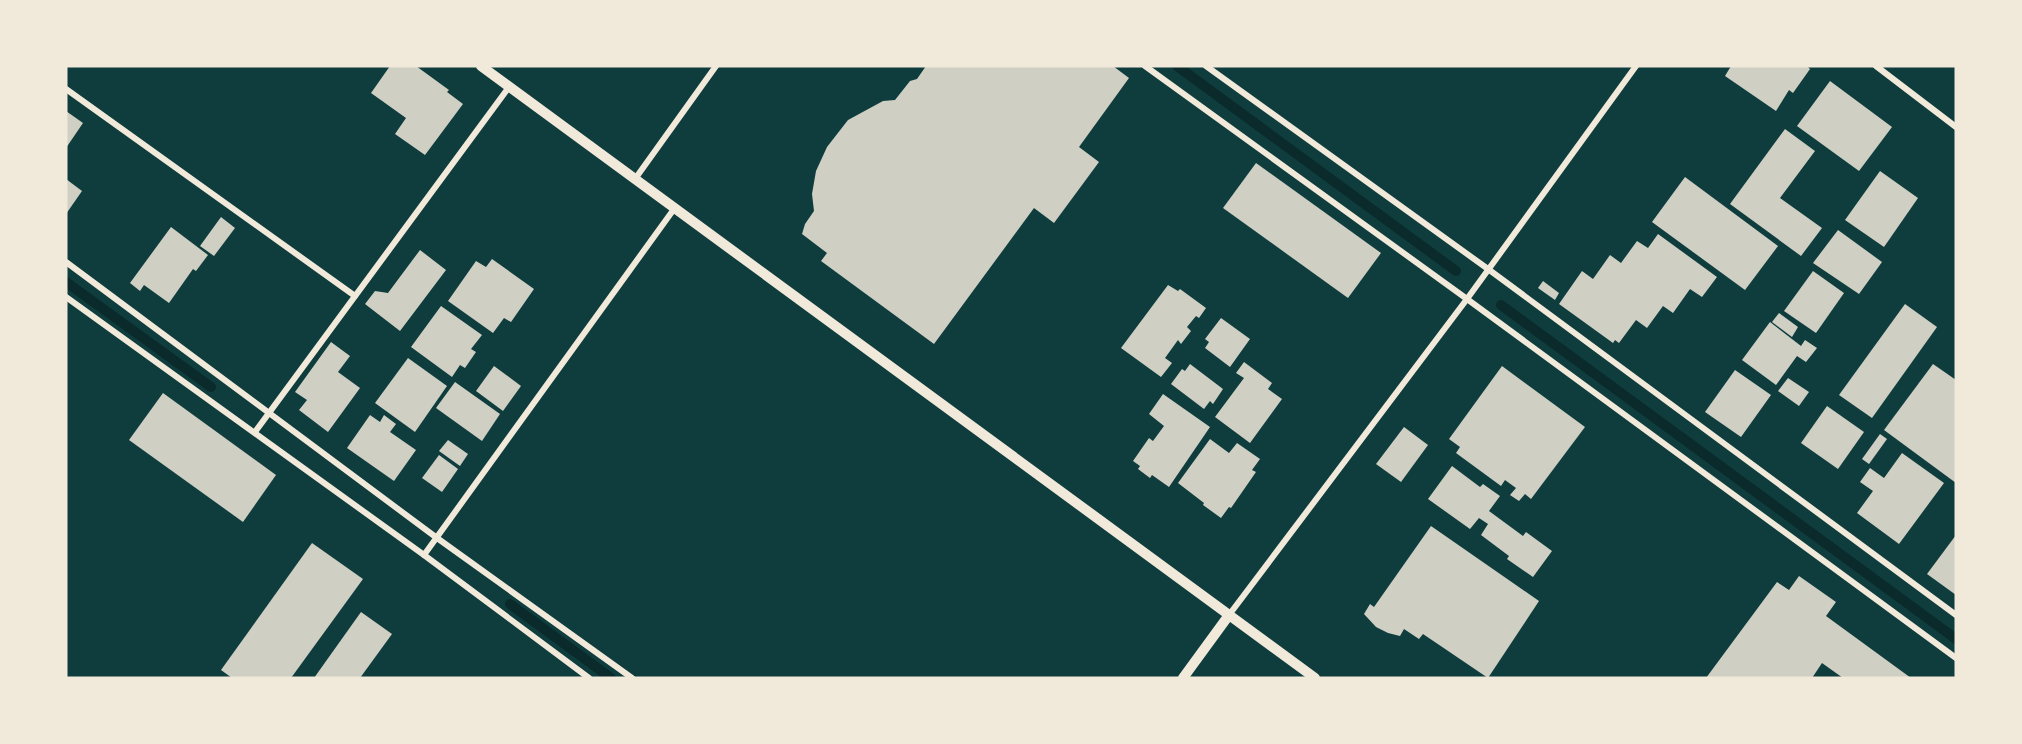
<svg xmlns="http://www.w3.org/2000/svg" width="2022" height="744" viewBox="0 0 2022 744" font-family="'Roboto Condensed',sans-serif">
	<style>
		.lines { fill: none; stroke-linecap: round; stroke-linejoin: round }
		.stream { stroke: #0a2a2b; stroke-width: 10 }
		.building { fill: #cfcfc3 }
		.minor { stroke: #f1e9da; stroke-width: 6 }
		.tertiary { stroke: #f1e9da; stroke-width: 10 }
	</style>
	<rect width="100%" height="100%" fill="#0f3d3e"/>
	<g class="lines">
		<g class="stream">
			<polyline points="1177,66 1456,271"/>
			<polyline points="66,282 211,387"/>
			<polyline points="1501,305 1956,639"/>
			<polyline points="510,604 611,678"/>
		</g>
	</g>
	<g class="building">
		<polygon points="390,66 416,66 449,90 447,92 463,104 425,155 395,134 406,118 371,93"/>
		<polygon points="926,66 1113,66 1129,78 1079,147 1099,162 1054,223 1034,208 934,344 821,261 827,253 802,234 805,224 814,211 812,194 816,171 827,147 848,120 883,101 895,100 910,81 917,79"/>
		<polygon points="1731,66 1807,66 1810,69 1793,93 1789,90 1776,111 1725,76"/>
		<polygon points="1830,81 1892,127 1859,171 1797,126"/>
		<polygon points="66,111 83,123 66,148"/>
		<polygon points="1785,129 1815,151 1780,198 1822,228 1801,256 1730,204"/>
		<polygon points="1256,163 1381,253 1348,298 1223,208"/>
		<polygon points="1880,171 1918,198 1884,247 1845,220"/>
		<polygon points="1685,177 1778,246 1745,290 1652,222"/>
		<polygon points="66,179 82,191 66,214"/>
		<polygon points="221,217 235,228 214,256 200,246"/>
		<polygon points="171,227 208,255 196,271 193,269 169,303 144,285 140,291 130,283"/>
		<polygon points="1838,230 1882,262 1859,294 1813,263"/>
		<polygon points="1658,234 1717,277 1702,297 1690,289 1673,313 1663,306 1647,328 1636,320 1619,343 1615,340 1613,343 1559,304 1582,271 1593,279 1610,255 1621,263 1637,241 1648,248"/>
		<polygon points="420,250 446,270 400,331 365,304 375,291 388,293"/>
		<polygon points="492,259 534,289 511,322 504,318 493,333 448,301 476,261 486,267"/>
		<polygon points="1813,271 1844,293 1816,333 1784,311"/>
		<polygon points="1543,281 1559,293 1555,300 1538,288"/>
		<polygon points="1168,285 1178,291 1180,289 1206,308 1199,318 1196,316 1187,327 1191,331 1181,344 1178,340 1165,358 1172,363 1161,377 1121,348"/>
		<polygon points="1905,304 1937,327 1872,418 1839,395"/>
		<polygon points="441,306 482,335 471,349 476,352 465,368 460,365 452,377 411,347"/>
		<polygon points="1779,313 1798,327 1792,337 1772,322"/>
		<polygon points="1221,318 1250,339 1230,367 1205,348 1209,342 1205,339"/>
		<polygon points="1770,322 1801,346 1805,340 1817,348 1806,362 1797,356 1776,385 1742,360"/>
		<polygon points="331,342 350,356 338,372 360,388 328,432 299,410 307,400 295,392"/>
		<polygon points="408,358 447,386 415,432 375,403"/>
		<polygon points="1244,362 1272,383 1268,389 1282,399 1250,443 1215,417 1244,378 1236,373"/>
		<polygon points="1190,364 1223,389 1213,404 1210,401 1204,409 1171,384 1182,369 1185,371"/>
		<polygon points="1933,364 1956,380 1956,483 1884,430"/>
		<polygon points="494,366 521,386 503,411 476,391"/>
		<polygon points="1502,366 1585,427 1531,499 1525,494 1519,501 1510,495 1516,488 1505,480 1501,486 1456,453 1460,447 1449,439"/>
		<polygon points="1735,370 1771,395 1741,437 1705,412"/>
		<polygon points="1788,378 1809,392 1799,406 1778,391"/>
		<polygon points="455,382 500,414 482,441 436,408"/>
		<polygon points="163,393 276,475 243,522 129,440"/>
		<polygon points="1163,394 1210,427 1169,487 1152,475 1150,478 1138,469 1140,466 1133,461 1149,438 1153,441 1164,426 1149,414"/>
		<polygon points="1827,406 1864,432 1838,469 1801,443"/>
		<polygon points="370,415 380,422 384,415 396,424 390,432 416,450 394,481 347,448"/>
		<polygon points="1404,427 1428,445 1401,482 1376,464"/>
		<polygon points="1880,434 1887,439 1869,464 1862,459"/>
		<polygon points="1210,439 1229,453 1237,443 1260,459 1252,470 1256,472 1231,508 1229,507 1221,518 1203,505 1204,503 1178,483"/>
		<polygon points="448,440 468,454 460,466 439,451"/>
		<polygon points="1902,453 1944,483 1899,544 1857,513 1873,491 1860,482 1870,468 1884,478"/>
		<polygon points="439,455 458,469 442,492 422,478"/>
		<polygon points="1452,466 1480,487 1483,484 1500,496 1489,511 1523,536 1526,532 1552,551 1533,577 1507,559 1509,556 1481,535 1488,524 1479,518 1470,529 1428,499"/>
		<polygon points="1431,526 1539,601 1488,678 1423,634 1419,639 1404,629 1400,636 1388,633 1376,627 1364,614 1370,604 1374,607"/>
		<polygon points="1956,535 1956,595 1927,574"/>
		<polygon points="312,543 363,579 291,678 232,678 221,670"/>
		<polygon points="1799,576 1836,602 1826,616 1911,678 1843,678 1822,663 1812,678 1706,678 1777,582 1789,590"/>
		<polygon points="361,612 392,634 360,678 314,678"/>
	</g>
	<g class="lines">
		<g class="minor">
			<polyline points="1145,66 1467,299 1956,658"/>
			<polyline points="1206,66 1488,269 1956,615"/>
			<polyline points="1876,66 1956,127"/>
			<polyline points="66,89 355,296"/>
			<polyline points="635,179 716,66"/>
			<polyline points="66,262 437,538 632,678"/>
			<polyline points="66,297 424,555 589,678"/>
			<polyline points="255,432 509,87"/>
			<polyline points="424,555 674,209"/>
			<polyline points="1229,615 1467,299 1636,66"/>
		</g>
		<g class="tertiary">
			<polyline points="481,66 1315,678"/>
			<polyline points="1183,678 1229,615"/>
		</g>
	</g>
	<rect width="2022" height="744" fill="none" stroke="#f1e9da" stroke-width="135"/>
</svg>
